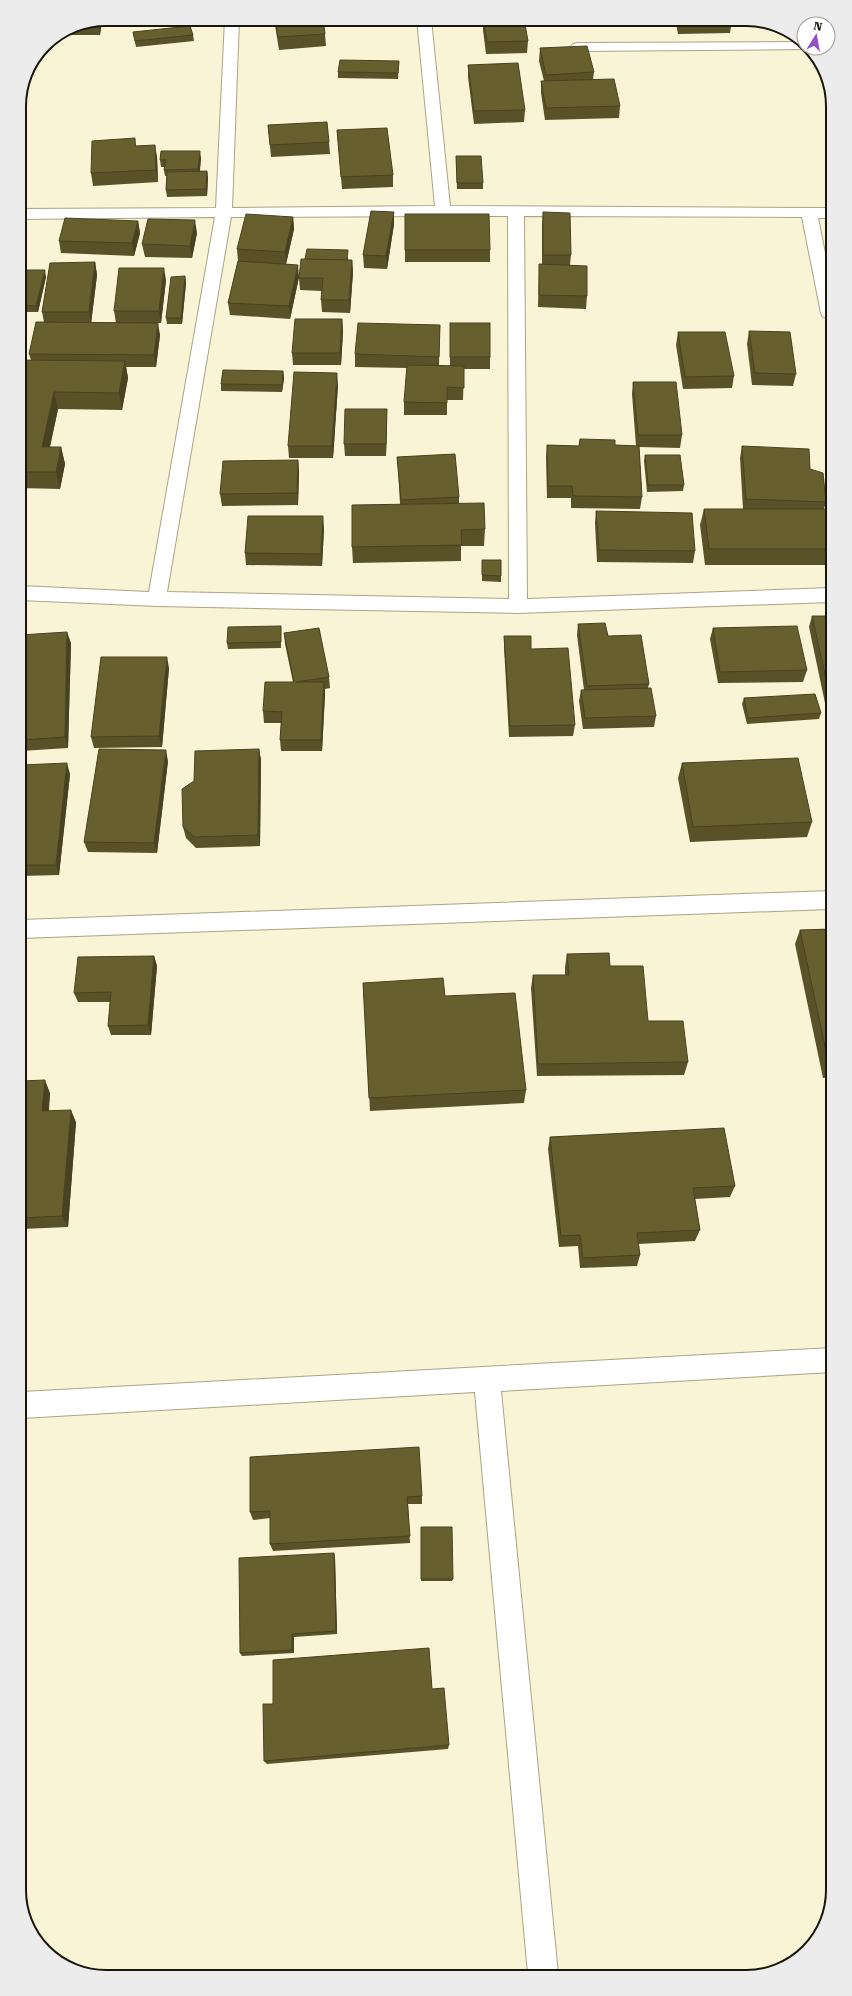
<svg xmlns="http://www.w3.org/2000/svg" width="852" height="1996" viewBox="0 0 852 1996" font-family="'Roboto Serif',serif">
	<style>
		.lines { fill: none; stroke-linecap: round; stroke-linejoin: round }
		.minor-casing { stroke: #a9a487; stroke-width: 2 }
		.minor { fill: #fff; fill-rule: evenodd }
		.wall { fill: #595228 }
		.shaded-wall { fill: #494221 }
		.building { fill: #685f2f; stroke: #494221 }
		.rim { fill: none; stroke: #19170c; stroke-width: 2 }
	</style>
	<rect width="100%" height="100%" fill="#f9f4d5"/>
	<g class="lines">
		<g class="minor-casing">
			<g id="minor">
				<path d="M225 19H239L232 208 435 206 417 19H431L450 206 829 208V218H818L829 273V318L823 317 821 313 802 217 524 216 527 599 830 588V602L518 613 157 606 20 600V586L149 592 215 217 19 219V209L216 208ZM443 216H508L509 599 167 592 231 217Z"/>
				<polygon points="802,42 804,48 808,49 578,51 573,50 571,47 573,44 578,43"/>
				<polygon points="830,891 830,909 21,938 21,920"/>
				<polygon points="832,1348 832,1372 501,1391 558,1974 528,1974 475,1392 22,1418 22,1392"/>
			</g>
		</g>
		<use href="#minor" class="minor"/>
	</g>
	<g class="wall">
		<polygon points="143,19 202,19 202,21 143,24"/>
		<polygon points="274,19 323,19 325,34 326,46 279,50"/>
		<polygon points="479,19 524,19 528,41 527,53 486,54 483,30 483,25 479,25"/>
		<polygon points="675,19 732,19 732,21 730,33 678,34"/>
		<polygon points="102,20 100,35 64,35 64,32 73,26"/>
		<polygon points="133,32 193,35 194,41 136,47"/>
		<polygon points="540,48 594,72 593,79 620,106 619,118 545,120 541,93 541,81 544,81 539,61"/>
		<polygon points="399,61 398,79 338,78 338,72"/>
		<polygon points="468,65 525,110 524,122 474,124 468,77"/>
		<polygon points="268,125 329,142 330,154 271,157"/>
		<polygon points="337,130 393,175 393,187 342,189"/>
		<polygon points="135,138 136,146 157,157 158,182 93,186 91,173"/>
		<polygon points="456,156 483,183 483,189 457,189"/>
		<polygon points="201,158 200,171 207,171 208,178 207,196 167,197 166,190 167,176 165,176 164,170 165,167 161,167 160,160"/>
		<polygon points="394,212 394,224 387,269 364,268 363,255"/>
		<polygon points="543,212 571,255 570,265 587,296 586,309 538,307 539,264 542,264 542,225"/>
		<polygon points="405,214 490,250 490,262 405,262"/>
		<polygon points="293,217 294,229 286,264 299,277 290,319 230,315 228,303 238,261 237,249"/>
		<polygon points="138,221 140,233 134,256 61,253 59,241"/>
		<polygon points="197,233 192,258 145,257 142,244"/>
		<polygon points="348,257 348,260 352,260 353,272 350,313 322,312 321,300 322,291 300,290 299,278"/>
		<polygon points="95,262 97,275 91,323 116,323 114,311 166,280 161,323 155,323 160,335 156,367 126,367 128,378 122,410 58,409 50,447 61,447 65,464 60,489 20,488 20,363 31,360 29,354 44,322 42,312"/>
		<polygon points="20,274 46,277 38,312 20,312"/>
		<polygon points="185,276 186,283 182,324 167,324 166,318"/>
		<polygon points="342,319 343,331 341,365 293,365 292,353"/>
		<polygon points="450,323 490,357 490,369 464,369 463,400 447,400 447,415 404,415 404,402 407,368 355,367 355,354 440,325 439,365 450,366"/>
		<polygon points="749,331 796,374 793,386 752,385 747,344"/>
		<polygon points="678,332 734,376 732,388 683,389 676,345"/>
		<polygon points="283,371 284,378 282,392 221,391 221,384"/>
		<polygon points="633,382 682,435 680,448 639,447 642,497 640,509 571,508 571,498 547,498 546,457 547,445 579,446 580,439 615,445 636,446 632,394"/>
		<polygon points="338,385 333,458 289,458 288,446"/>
		<polygon points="387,421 386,456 345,456 344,444"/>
		<polygon points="742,446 810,469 826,502 824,509 829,509 830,560 828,565 705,565 700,525 704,509 743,509 740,458"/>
		<polygon points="645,455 684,485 683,491 647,492 644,461"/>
		<polygon points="397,457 459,497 459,503 485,529 484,546 461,546 461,561 353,563 352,547 400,504 398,469"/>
		<polygon points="298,460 299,472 298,505 222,506 220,494"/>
		<polygon points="596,511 695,551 693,563 597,562 595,523"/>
		<polygon points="324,528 322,566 246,565 245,553"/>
		<polygon points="482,560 501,560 501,582 482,581"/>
		<polygon points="812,616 830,616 830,703 825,703 809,627"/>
		<polygon points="578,624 608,636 649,684 648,688 656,716 654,727 583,729 579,701 581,690 584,690 577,635"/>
		<polygon points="713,628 807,670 803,682 718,683 710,639"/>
		<polygon points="281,632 281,648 228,649 227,643"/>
		<polygon points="284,633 329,677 330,688 325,689 325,694 322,751 281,751 280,740 281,723 264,723 263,711 293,682 285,644"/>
		<polygon points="20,635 71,643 68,748 21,751"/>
		<polygon points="504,636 531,649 575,725 573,736 509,737 504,647"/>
		<polygon points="169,668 162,747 94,748 91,737"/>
		<polygon points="744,698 821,713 819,719 747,724 742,704"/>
		<polygon points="259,749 261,760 260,846 196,848 186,838 183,827"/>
		<polygon points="168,761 157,853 88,852 84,842"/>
		<polygon points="682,763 812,822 807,837 690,842 678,778"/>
		<polygon points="21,765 70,774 59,875 21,876"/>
		<polygon points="831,929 831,1077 823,1078 795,944 800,930"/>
		<polygon points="567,954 610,966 648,1021 688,1062 684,1075 537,1076 531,988 533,975 565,975 565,967"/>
		<polygon points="154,956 157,966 151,1035 111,1035 108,1026 110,1002 78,1002 74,993"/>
		<polygon points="363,983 445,996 526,1090 524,1103 370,1111"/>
		<polygon points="22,1069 25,1077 25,1081 50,1093 49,1111 76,1122 68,1227 22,1229"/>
		<polygon points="550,1137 735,1186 730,1197 695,1199 700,1230 695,1241 638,1244 640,1255 637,1266 580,1268 578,1246 559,1247 548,1149"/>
		<polygon points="250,1457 422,1496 422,1504 408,1504 410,1543 273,1551 270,1544 270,1518 253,1520 250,1512"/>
		<polygon points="421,1527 453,1579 452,1581 421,1581"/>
		<polygon points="334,1553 335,1558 337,1634 294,1637 294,1653 242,1656 240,1653"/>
		<polygon points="432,1689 449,1745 448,1749 267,1764 264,1761 273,1704"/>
	</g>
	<g class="shaded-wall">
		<polygon points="98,20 102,20 100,35 98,22"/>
		<polygon points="155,145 157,157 158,182 156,170"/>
		<polygon points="200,151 201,158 199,176 198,169"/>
		<polygon points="207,171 208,178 207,196 206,189"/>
		<polygon points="394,212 394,224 387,269 386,256"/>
		<polygon points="293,217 294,229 286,264 285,252"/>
		<polygon points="195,220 197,233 192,258 190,246"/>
		<polygon points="138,221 140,233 134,256 132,243"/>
		<polygon points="352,260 353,272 350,313 349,300"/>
		<polygon points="95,262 97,275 91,324 89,312"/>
		<polygon points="298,265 299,277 290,319 289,306"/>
		<polygon points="164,268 166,280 161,323 159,311"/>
		<polygon points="45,270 46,277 38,312 36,306"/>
		<polygon points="185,276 186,283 182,324 181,318"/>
		<polygon points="342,319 343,331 341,365 340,353"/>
		<polygon points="158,323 160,335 156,367 154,355"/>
		<polygon points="125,361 128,378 122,410 119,393"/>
		<polygon points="283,371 284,378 282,392 282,385"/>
		<polygon points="337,373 338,385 333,458 332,446"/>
		<polygon points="54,392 58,409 46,464 42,447"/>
		<polygon points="387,409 387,421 386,456 386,444"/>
		<polygon points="61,447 65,464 60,489 56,472"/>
		<polygon points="298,460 299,472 298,505 297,493"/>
		<polygon points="323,516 324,528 322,566 321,554"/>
		<polygon points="67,632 71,643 68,748 65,737"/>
		<polygon points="167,657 169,668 162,747 159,736"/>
		<polygon points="324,682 325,694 322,751 321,740"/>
		<polygon points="259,749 261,760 260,846 258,835"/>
		<polygon points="166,750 168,761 157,853 154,843"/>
		<polygon points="67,763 70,774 59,875 56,865"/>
		<polygon points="154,956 157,966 151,1035 148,1025"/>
		<polygon points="22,1069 25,1077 24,1094 22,1089"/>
		<polygon points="45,1080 50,1093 47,1123 42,1111"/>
		<polygon points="71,1110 76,1122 68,1227 62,1216"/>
		<polygon points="334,1553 335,1558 337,1634 336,1631"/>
		<polygon points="292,1634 294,1637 294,1653 292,1650"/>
	</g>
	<g class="building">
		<polygon points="275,19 323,19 325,34 278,37"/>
		<polygon points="483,19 524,19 528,41 487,42"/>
		<polygon points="679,19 732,19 732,21 680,21"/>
		<polygon points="98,20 98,22 88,23"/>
		<polygon points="190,26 193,35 135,41 133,32"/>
		<polygon points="587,46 594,72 546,75 540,48"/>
		<polygon points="340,60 399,61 398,73 338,72"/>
		<polygon points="518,63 525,110 474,111 468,65"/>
		<polygon points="614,79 620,106 546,108 541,81"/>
		<polygon points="327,122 329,142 270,145 268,125"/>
		<polygon points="387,128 393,175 341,177 337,130"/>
		<polygon points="135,138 135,146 155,145 156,170 91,173 92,141"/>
		<polygon points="161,151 200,151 198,169 164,170 166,160 160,160"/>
		<polygon points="456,156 481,156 483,183 457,183"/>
		<polygon points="207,171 206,189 166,190 167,172"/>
		<polygon points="371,211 394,212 386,256 363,255"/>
		<polygon points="543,212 570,213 571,255 543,255"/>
		<polygon points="246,214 293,217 285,252 237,249"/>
		<polygon points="405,214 489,214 490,250 405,250"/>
		<polygon points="65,218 138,221 132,243 59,241"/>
		<polygon points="148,219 195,220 190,246 142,244"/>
		<polygon points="307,249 348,250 347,260 305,259"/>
		<polygon points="301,259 352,260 349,300 321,300 323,278 299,278"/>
		<polygon points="238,261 298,265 289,306 228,303"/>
		<polygon points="95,262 89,312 42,312 50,263"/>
		<polygon points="539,264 587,266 587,296 539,295"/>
		<polygon points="119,268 164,268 159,311 114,311"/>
		<polygon points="21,270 45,270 36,306 20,305 20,274"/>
		<polygon points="185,276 181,318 166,318 171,277"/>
		<polygon points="295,319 342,319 340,353 292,353"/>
		<polygon points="36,322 158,323 154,355 29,354"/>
		<polygon points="358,323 440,325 439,357 355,354"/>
		<rect x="450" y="323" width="40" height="34"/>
		<polygon points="749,331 790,332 796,374 755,373"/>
		<polygon points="678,332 725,332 734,376 685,377"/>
		<polygon points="21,360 125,361 119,393 54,392 42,447 61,447 56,472 20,472 20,363"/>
		<polygon points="407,365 464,366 464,388 447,387 447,403 404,402"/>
		<polygon points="223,370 283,371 282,385 221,384"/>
		<polygon points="294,372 337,373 332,446 288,446"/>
		<polygon points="633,382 676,382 682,435 638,435"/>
		<polygon points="345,409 387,409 386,444 344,444"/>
		<polygon points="580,439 615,440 615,445 639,446 642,497 573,496 572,486 548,486 547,445 579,446"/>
		<polygon points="742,446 809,449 810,469 823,473 826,502 746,499"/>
		<polygon points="455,454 459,497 401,500 397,457"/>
		<polygon points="645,455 680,455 684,485 648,485"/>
		<polygon points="298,460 297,493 220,494 223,461"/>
		<polygon points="484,503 485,529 461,530 462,545 352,547 352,505"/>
		<polygon points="704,509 829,509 830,549 709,549"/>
		<polygon points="596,511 692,513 695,551 599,550"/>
		<polygon points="248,516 323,516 321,554 245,553"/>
		<polygon points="482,560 501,560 501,576 482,575"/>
		<polygon points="812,616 830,616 830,691 829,692"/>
		<polygon points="605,623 608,636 641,635 649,684 587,686 578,624"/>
		<polygon points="281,626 281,642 227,643 228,627"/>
		<polygon points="797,626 807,670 720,672 713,628"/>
		<polygon points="319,628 329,677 296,682 324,682 321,740 280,740 282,712 263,711 265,682 294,682 284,633"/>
		<polygon points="67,632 65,737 21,740 20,635"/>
		<polygon points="504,636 531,636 531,649 568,648 575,725 510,726"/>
		<polygon points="101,657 167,657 159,736 91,737"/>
		<polygon points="651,688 656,716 585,718 581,690"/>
		<polygon points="815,694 821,713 748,718 744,698"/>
		<polygon points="99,749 166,750 154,843 84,842"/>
		<polygon points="259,749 258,835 194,837 183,827 182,789 194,781 195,751"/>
		<polygon points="798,758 812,822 693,827 682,763"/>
		<polygon points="67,763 56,865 21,865 21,765"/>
		<polygon points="831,929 831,1065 829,1065 800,930"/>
		<polygon points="609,953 610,966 643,966 648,1021 683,1021 688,1062 538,1064 533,975 569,975 567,954"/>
		<polygon points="154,956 148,1025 108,1026 111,992 74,993 78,957"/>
		<polygon points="443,978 445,996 515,993 526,1090 369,1098 363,983"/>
		<polygon points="45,1080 42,1111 71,1110 62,1216 22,1218 22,1081"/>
		<polygon points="724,1128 735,1186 693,1188 700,1230 637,1233 640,1255 583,1258 580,1235 561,1236 550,1137"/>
		<polygon points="419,1447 422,1496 407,1497 410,1536 270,1544 270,1511 250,1512 250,1457"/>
		<polygon points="421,1527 452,1527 453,1579 421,1579"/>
		<polygon points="334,1553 336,1631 292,1634 292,1650 240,1653 239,1558"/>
		<polygon points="429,1648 432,1689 444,1688 449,1745 264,1761 263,1704 273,1704 273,1660"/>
	</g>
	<path d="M0 0H852V1996H0ZM106 26H746A80 80 0 0 1 826 106V1890A80 80 0 0 1 746 1970H106A80 80 0 0 1 26 1890V106A80 80 0 0 1 106 26Z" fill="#edecec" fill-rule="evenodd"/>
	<path class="rim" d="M106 26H746A80 80 0 0 1 826 106V1890A80 80 0 0 1 746 1970H106A80 80 0 0 1 26 1890V106A80 80 0 0 1 106 26Z"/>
	<g transform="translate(816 36) rotate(11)"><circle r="19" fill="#ffffff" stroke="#a3a29e"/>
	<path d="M0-3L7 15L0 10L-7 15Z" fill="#9351c6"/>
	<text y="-6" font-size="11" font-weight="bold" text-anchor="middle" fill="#19170c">N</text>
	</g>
</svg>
